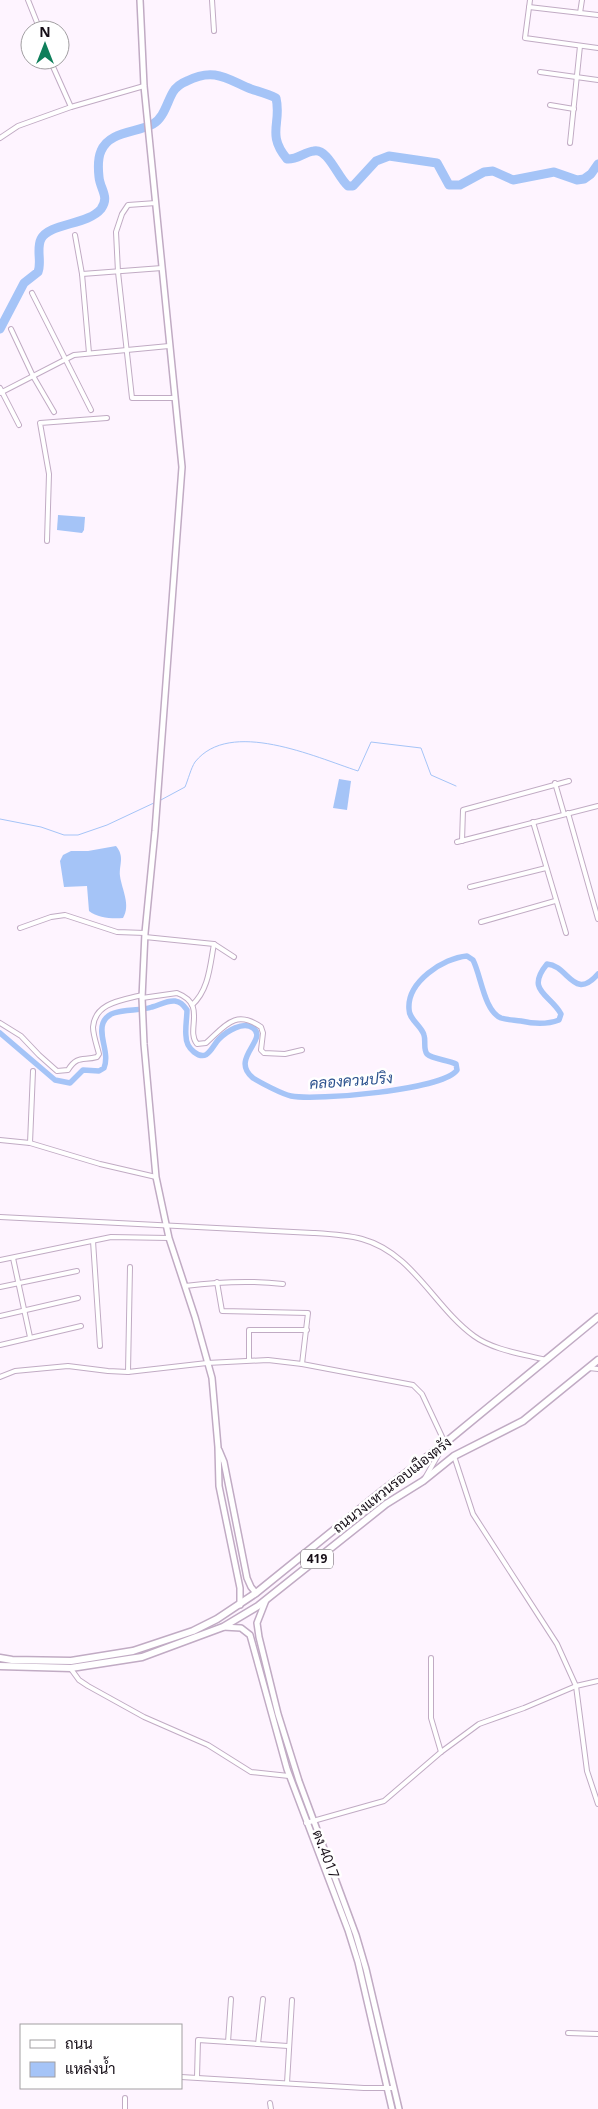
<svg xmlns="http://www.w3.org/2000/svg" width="598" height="2109" viewBox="0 0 598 2109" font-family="'Open Sans',Sarabun,sans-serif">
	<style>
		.water { fill: #a5c4f7 }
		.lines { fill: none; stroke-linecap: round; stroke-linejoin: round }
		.stream { stroke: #a5c4f7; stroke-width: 1 }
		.canal { stroke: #a5c4f7; stroke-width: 5.5 }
		.river { stroke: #a5c4f7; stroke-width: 9 }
		.minor-casing { stroke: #c1abc4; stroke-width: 6 }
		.tertiary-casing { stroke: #c1abc4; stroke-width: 8 }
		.trunk-casing { stroke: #c1abc4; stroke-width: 9 }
		.minor { stroke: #fff; stroke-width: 4 }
		.tertiary { stroke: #fff; stroke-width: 5 }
		.trunk { stroke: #fff; stroke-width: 6 }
		.labels { text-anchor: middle; stroke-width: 5; stroke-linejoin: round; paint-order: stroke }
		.shield { fill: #fff; stroke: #5c565d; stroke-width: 1 }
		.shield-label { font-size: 12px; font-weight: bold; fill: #160e17 }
		.street-label { font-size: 14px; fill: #160e17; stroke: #fff }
		.water-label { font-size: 15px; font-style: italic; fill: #2c528e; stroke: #fff }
	</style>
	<rect width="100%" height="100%" fill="#fef4ff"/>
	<g class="water">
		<polygon points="58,515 85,517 84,530 82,533 57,530"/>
		<polygon points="339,779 351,781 347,810 333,808"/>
		<path d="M116 846C125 857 119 864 120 876 122 890 131 905 123 918 112 919 98 918 89 911L87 886 64 887 60 861 63 855 71 851H88Z"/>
	</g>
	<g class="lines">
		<g class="stream">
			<path d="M159 801 185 787C188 780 191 768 195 762 230 718 315 757 358 771L371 742 421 748 431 775 456 786"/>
			<polyline points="0,819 41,827 64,835 78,835 107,825 156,802"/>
		</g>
		<path class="canal" d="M0 1033 55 1080 70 1083 83 1070 99 1071 104 1068C110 1053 98 1036 103 1023 105 1018 108 1015 114 1013 126 1009 140 1011 152 1007 160 1005 167 1000 175 1001 181 1002 183 1005 187 1010 187 1018 185 1028 186 1036 186 1043 189 1048 194 1052 208 1063 212 1046 219 1039 227 1031 243 1021 253 1028 269 1039 229 1059 253 1078 261 1083 282 1094 291 1096 315 1101 444 1090 457 1070L456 1064C448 1060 432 1059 427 1054 423 1049 426 1041 424 1035 421 1025 409 1020 409 1009 407 982 443 958 467 956L473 960C481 975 484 1011 501 1018 507 1020 514 1020 521 1021 534 1024 546 1025 559 1020L561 1014C550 994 525 991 547 964 568 965 574 1002 598 974"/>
		<path class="river" d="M0 329 24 283 38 272C42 262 36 249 41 239 49 223 88 225 101 209 110 197 100 189 99 177 98 168 98 158 101 151 109 131 136 133 153 124 164 118 167 102 173 92 176 87 182 83 187 81 214 67 227 79 251 89 260 92 268 94 276 98 282 123 266 134 287 159 297 160 304 152 314 151 328 148 338 178 348 186H353L376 161 389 156 437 163 449 185H460L484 172 493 171 513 180 554 172 577 180 584 179 591 174 598 164"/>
		<g class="minor-casing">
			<g id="minor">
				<polyline points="28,0 40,30"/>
				<polyline points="212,0 214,31"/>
				<polyline points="530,0 525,38 598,48"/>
				<polyline points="529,7 598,15"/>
				<polyline points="580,13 582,0"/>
				<polyline points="50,60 71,107"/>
				<polyline points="540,72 598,80"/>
				<polyline points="550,105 574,109"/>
				<polyline points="0,138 18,126 71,107 144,86"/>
				<polyline points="570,143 580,46"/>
				<polyline points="156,203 128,205 122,214 116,232 118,272 132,398 175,398"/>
				<polyline points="75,235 82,274 89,353"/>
				<polyline points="82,274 162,268"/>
				<polyline points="32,293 91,410"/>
				<polyline points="11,329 33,376 54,412"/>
				<polyline points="0,388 19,425"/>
				<polyline points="0,393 74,355 169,346"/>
				<polyline points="47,541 49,474 40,423 107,418"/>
				<polyline points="555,783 564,814"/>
				<polyline points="568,813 598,919"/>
				<polyline points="533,822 566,933"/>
				<polyline points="462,841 463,810 569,781"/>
				<polyline points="457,842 598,806"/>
				<polyline points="470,887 546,868"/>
				<polyline points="481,922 555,901"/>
				<polyline points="20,928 51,917 65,915 117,932 145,933"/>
				<polyline points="145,937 214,944 234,957"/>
				<path d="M142 998 177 993C208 1005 185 1029 197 1044L206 1043C225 1026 235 1009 261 1027L263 1033 261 1050 264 1053 285 1054 302 1050"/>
				<path d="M192 1005C209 990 210 965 214 944"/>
				<path d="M0 1023 21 1036 39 1055 57 1071 68 1070C77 1055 83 1061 97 1057L99 1054C97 1046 93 1035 93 1027 95 1002 124 1000 142 995"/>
				<polyline points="0,1140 30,1143 100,1164 156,1177"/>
				<polyline points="30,1143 33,1071"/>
				<path d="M0 1217 313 1233C329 1234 347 1235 362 1239 413 1253 434 1307 474 1336 493 1350 523 1354 546 1360"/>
				<polyline points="93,1241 100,1346"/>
				<polyline points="13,1258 30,1337"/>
				<polyline points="0,1260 111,1237 169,1238"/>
				<polyline points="217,1282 222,1311 308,1313 302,1364"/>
				<path d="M185 1286C217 1282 250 1280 283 1284"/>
				<polyline points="0,1287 77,1271"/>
				<polyline points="0,1316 78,1298"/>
				<polyline points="0,1345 81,1326"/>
				<polyline points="249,1360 249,1330 307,1330"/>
				<polyline points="589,1368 598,1369"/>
				<polyline points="128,1372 130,1267"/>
				<polyline points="0,1377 15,1371 68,1366 108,1371 128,1372 207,1363 268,1360 302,1364 413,1385 422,1394 445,1443 425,1478"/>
				<polyline points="454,1456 473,1514 557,1644 576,1686 587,1771 598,1804"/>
				<polyline points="431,1658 431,1718 441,1752"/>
				<polyline points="71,1669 79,1680 88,1686 144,1717 208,1745 251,1772 289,1776"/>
				<polyline points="306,1823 384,1801 441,1752 479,1724 524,1708 576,1686 598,1681"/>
				<polyline points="568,2033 598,2034"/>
				<polyline points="228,2042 231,1999"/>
				<polyline points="258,2044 263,1999"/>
				<polyline points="181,2077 364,2088 393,2088"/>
				<polyline points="197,2077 198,2040 288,2046"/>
				<polyline points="287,2083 292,2000"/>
				<polyline points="125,2098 125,2109"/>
				<polyline points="270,2103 271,2109"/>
			</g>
		</g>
		<g class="tertiary-casing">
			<g id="tertiary">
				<polyline points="140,0 144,86 182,467 155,831 145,933 142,998 144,1044 156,1177 169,1238 195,1317 212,1378 218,1447 219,1486 240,1588 240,1605"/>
				<polyline points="219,1450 224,1462 247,1578 251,1587 256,1593"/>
				<polyline points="266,1600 257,1623 259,1637 278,1714 299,1781 356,1935 366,1969 399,2109"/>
				<polyline points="223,1627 241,1628 250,1635 287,1769 348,1930 358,1962 392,2109"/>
			</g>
		</g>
		<g class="trunk-casing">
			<g id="trunk">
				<polyline points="0,1658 12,1660 71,1661 133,1651 193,1631 217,1619 256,1593 382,1491 445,1443 598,1317"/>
				<polyline points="0,1666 71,1668 142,1657 223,1627 258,1606 386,1504 423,1481 454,1456 523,1421 598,1360"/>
			</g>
		</g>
		<use href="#minor" class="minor"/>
		<use href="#tertiary" class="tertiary"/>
		<use href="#trunk" class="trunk"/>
	</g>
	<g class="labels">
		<rect class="shield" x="301" y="1549.5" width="32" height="19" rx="4"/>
		<g class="shield-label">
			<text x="317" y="1563">419</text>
		</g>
		<g class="street-label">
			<text transform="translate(392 1485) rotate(-38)" y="5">ถนนวงแหวนรอบเมืองตรัง</text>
			<text transform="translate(326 1854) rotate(69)" y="5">ตง.4017</text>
		</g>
		<g class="water-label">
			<text transform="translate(351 1081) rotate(-4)" y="5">คลองควนปริง</text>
		</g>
	</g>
	<rect x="20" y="2024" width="162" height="65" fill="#ffffff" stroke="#a29fa2"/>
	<rect x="30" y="2040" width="25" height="8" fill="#ffffff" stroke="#a29fa2"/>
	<text x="65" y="2049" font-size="15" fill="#160e17">ถนน</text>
	<rect x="30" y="2062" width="25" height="15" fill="#a5c4f7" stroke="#a29fa2"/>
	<text x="65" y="2074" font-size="15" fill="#160e17">แหล่งน้ำ</text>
	<g transform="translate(45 45)"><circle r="24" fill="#ffffff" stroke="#a29fa2"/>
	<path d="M0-4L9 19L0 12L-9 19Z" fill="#0f7f5b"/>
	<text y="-8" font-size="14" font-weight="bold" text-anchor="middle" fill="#160e17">N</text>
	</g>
</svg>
